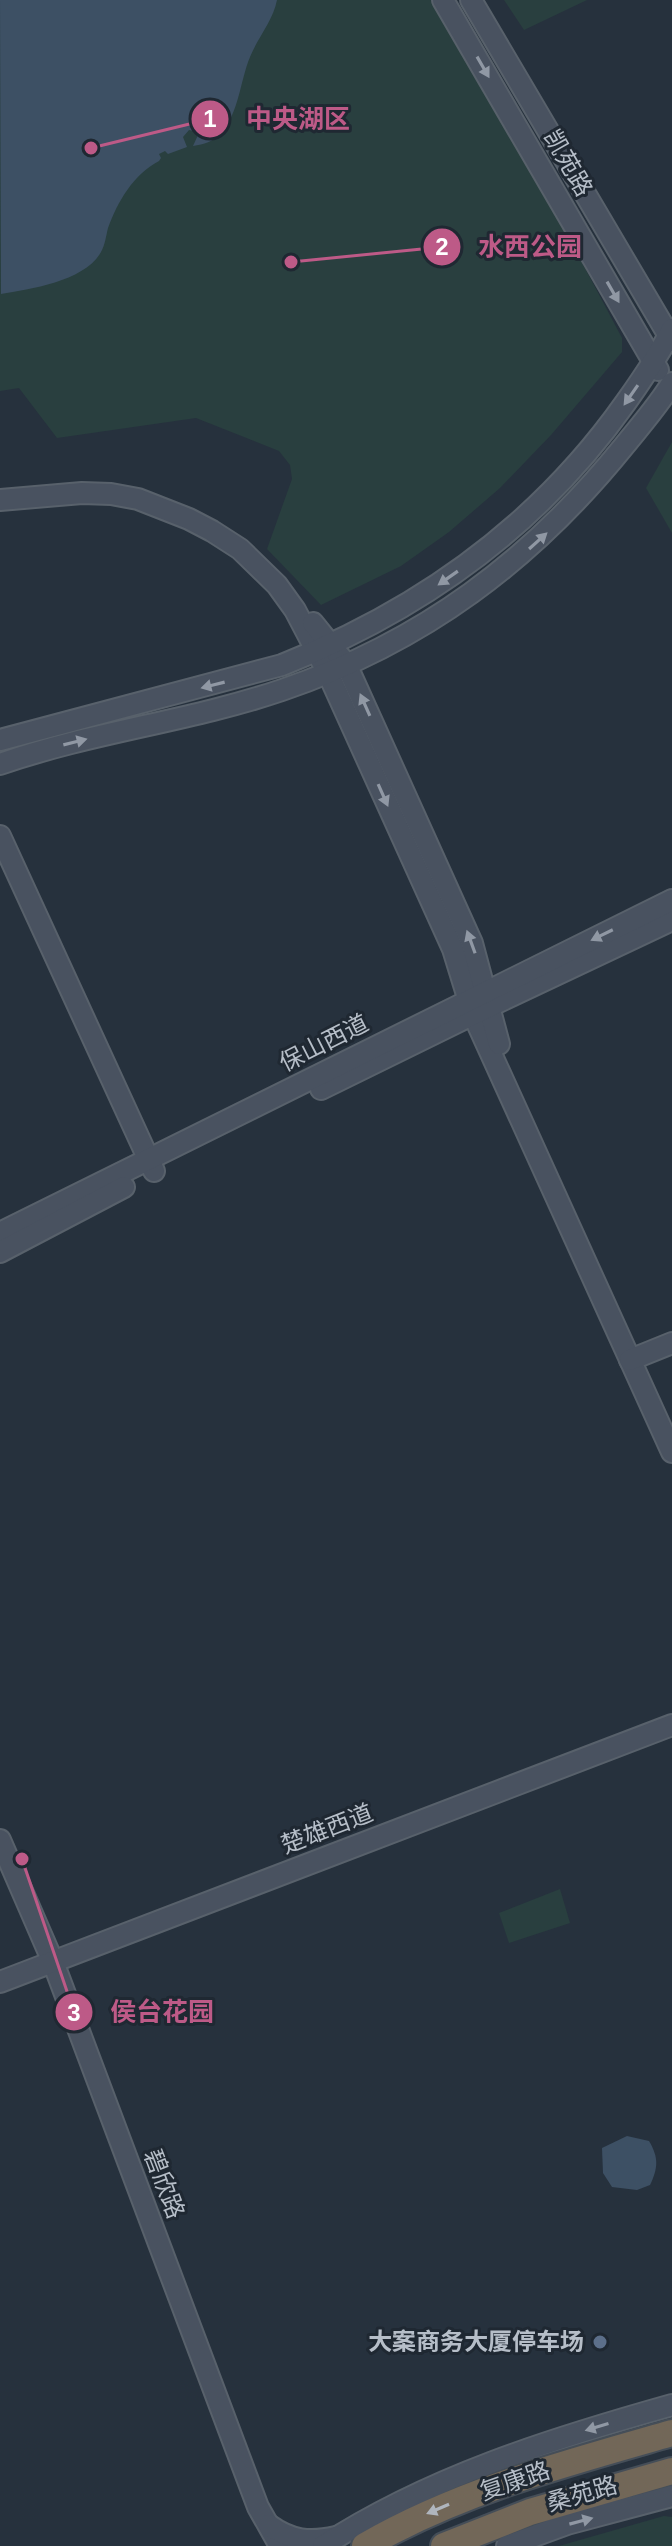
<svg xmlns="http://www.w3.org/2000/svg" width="672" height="2546" viewBox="0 0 672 2546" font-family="Helvetica,'Noto Sans SC',sans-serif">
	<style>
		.green { fill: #293f3f }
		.water { fill: #3d5064 }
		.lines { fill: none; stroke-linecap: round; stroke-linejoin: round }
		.secondary-casing { stroke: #58616b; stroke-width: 24 }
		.highway-casing { stroke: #454e58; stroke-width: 30 }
		.secondary { stroke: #495260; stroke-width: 20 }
		.highway { stroke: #726758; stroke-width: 26 }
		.oneway { fill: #9098a4 }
		.oneway2 { fill: #afb5bd }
		.service-dot { fill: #5c6f8a; stroke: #1f2832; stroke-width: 3 }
		.labels { text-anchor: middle; stroke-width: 6; stroke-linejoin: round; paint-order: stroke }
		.street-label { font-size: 24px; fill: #b6bec8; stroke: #1f2832 }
		.poi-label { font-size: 24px; font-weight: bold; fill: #b6bec8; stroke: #1f2832; text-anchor: end }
		.leader { fill: none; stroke: #bd5a87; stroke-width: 3 }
		.callout-dot { fill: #bd5a87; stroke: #1f2832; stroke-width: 3 }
		.mark-label { font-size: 24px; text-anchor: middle; font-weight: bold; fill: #fff }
		.callout-label { font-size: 26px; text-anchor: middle; font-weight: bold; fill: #bd5a87; stroke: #1f2832; stroke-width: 6; stroke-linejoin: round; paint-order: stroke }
	</style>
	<rect width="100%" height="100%" fill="#26313d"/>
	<g class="green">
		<polygon points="0,0 434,0 542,187 622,338 622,352 551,435 500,488 449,532 401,566 321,605 267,549 292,479 290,465 279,451 196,418 57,438 19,388 0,391"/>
		<polygon points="504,0 587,0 524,30"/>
		<polygon points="672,442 672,533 646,488"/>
		<polygon points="560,1889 570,1923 509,1943 499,1913"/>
		<polygon points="664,2516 672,2517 672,2546 559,2546"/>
	</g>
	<g class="water">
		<path d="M0 0H277C273 21 258 37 250 57 240 81 239 113 221 133 213 142 204 144 193 146L198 135 194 131 189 130 183 137 187 147 168 154 165 151 159 154 161 158 159 161C133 175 118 201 108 228 106 236 105 245 101 252 85 281 31 289 1 294Z"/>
		<path d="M627 2136 649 2141C659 2158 658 2168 650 2185L637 2190 612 2187 603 2173 602 2148Z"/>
	</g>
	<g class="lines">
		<g class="secondary-casing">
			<g id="secondary">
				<polyline points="443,0 658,370"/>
				<polyline points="471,0 672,341"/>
				<polyline points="0,500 82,493 111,494 138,499 189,519 212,531 240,549 277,585 295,610 328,673 453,949 473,1014 672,1452"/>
				<polyline points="313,623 346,664 472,943 499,1044"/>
				<path d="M0 740 282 665C421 610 540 524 626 402 643 378 659 355 672 329"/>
				<path d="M0 764C92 732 191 721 282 690 423 642 531 561 624 446 640 426 658 406 672 383"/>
				<polyline points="0,836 154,1171"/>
				<polyline points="321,1089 488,1007 672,920"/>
				<polyline points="0,1233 672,900"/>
				<polyline points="0,1252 124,1187"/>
				<polyline points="630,1360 672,1343"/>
				<polyline points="0,1840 53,1962 258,2507 280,2546"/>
				<polyline points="0,1982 672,1725"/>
				<path d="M269 2525C291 2541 310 2543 336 2537"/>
				<path d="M323 2546C429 2477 551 2439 672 2405"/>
				<polyline points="507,2546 567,2524 672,2496"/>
			</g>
		</g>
		<g class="highway-casing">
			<g id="highway">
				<path d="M365 2546C460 2491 567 2463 672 2433"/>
				<polyline points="444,2546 530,2512 672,2471"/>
			</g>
		</g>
		<use href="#secondary" class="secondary"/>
		<use href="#highway" class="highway"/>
	</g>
	<defs><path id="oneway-solid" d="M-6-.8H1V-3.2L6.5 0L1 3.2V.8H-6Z" transform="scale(2)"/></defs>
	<g class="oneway">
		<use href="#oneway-solid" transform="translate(483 67) rotate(60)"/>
		<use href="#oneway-solid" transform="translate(613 292) rotate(60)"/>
		<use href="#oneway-solid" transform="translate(631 395) rotate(125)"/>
		<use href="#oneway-solid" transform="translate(538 541) rotate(-42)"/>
		<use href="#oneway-solid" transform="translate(448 578) rotate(145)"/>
		<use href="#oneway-solid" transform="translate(213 685) rotate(166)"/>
		<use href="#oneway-solid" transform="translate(365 705) rotate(-114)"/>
		<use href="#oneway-solid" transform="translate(75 742) rotate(-14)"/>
		<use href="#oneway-solid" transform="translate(383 795) rotate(66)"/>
		<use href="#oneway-solid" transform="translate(602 935) rotate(154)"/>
		<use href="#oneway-solid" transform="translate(471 942) rotate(-110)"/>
		<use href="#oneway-solid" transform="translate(597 2427) rotate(163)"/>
		<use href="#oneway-solid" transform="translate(581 2521) rotate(-15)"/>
	</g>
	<use class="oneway2" href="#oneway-solid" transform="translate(438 2509) rotate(157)"/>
	<circle class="service-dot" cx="600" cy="2342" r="8"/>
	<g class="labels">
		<g class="street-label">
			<text transform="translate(568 163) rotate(60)" y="8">凯苑路</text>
			<text transform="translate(324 1043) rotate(-27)" y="8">保山西道</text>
			<text transform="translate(327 1829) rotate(-21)" y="8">楚雄西道</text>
			<text transform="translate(164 2184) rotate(69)" y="8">碧欣路</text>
			<text transform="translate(515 2481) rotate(-19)" y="8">复康路</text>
			<text transform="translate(582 2494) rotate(-16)" y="8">桑苑路</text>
		</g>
		<g class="poi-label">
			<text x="584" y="2350">大案商务大厦停车场</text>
		</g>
	</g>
	<path class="leader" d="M91 148L210 119M291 262L442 247M22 1859L74 2012"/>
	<g class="callout-dot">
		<circle cx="91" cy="148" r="8"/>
		<circle cx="291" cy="262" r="8"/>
		<circle cx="22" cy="1859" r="8"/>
		<circle cx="210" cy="119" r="20"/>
		<circle cx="442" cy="247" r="20"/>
		<circle cx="74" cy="2012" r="20"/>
	</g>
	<g class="mark-label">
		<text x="210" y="127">1</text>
		<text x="442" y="255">2</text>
		<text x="74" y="2021">3</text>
	</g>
	<g class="callout-label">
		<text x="298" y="128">中央湖区</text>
		<text x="530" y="256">水西公园</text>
		<text x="162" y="2021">侯台花园</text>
	</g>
</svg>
